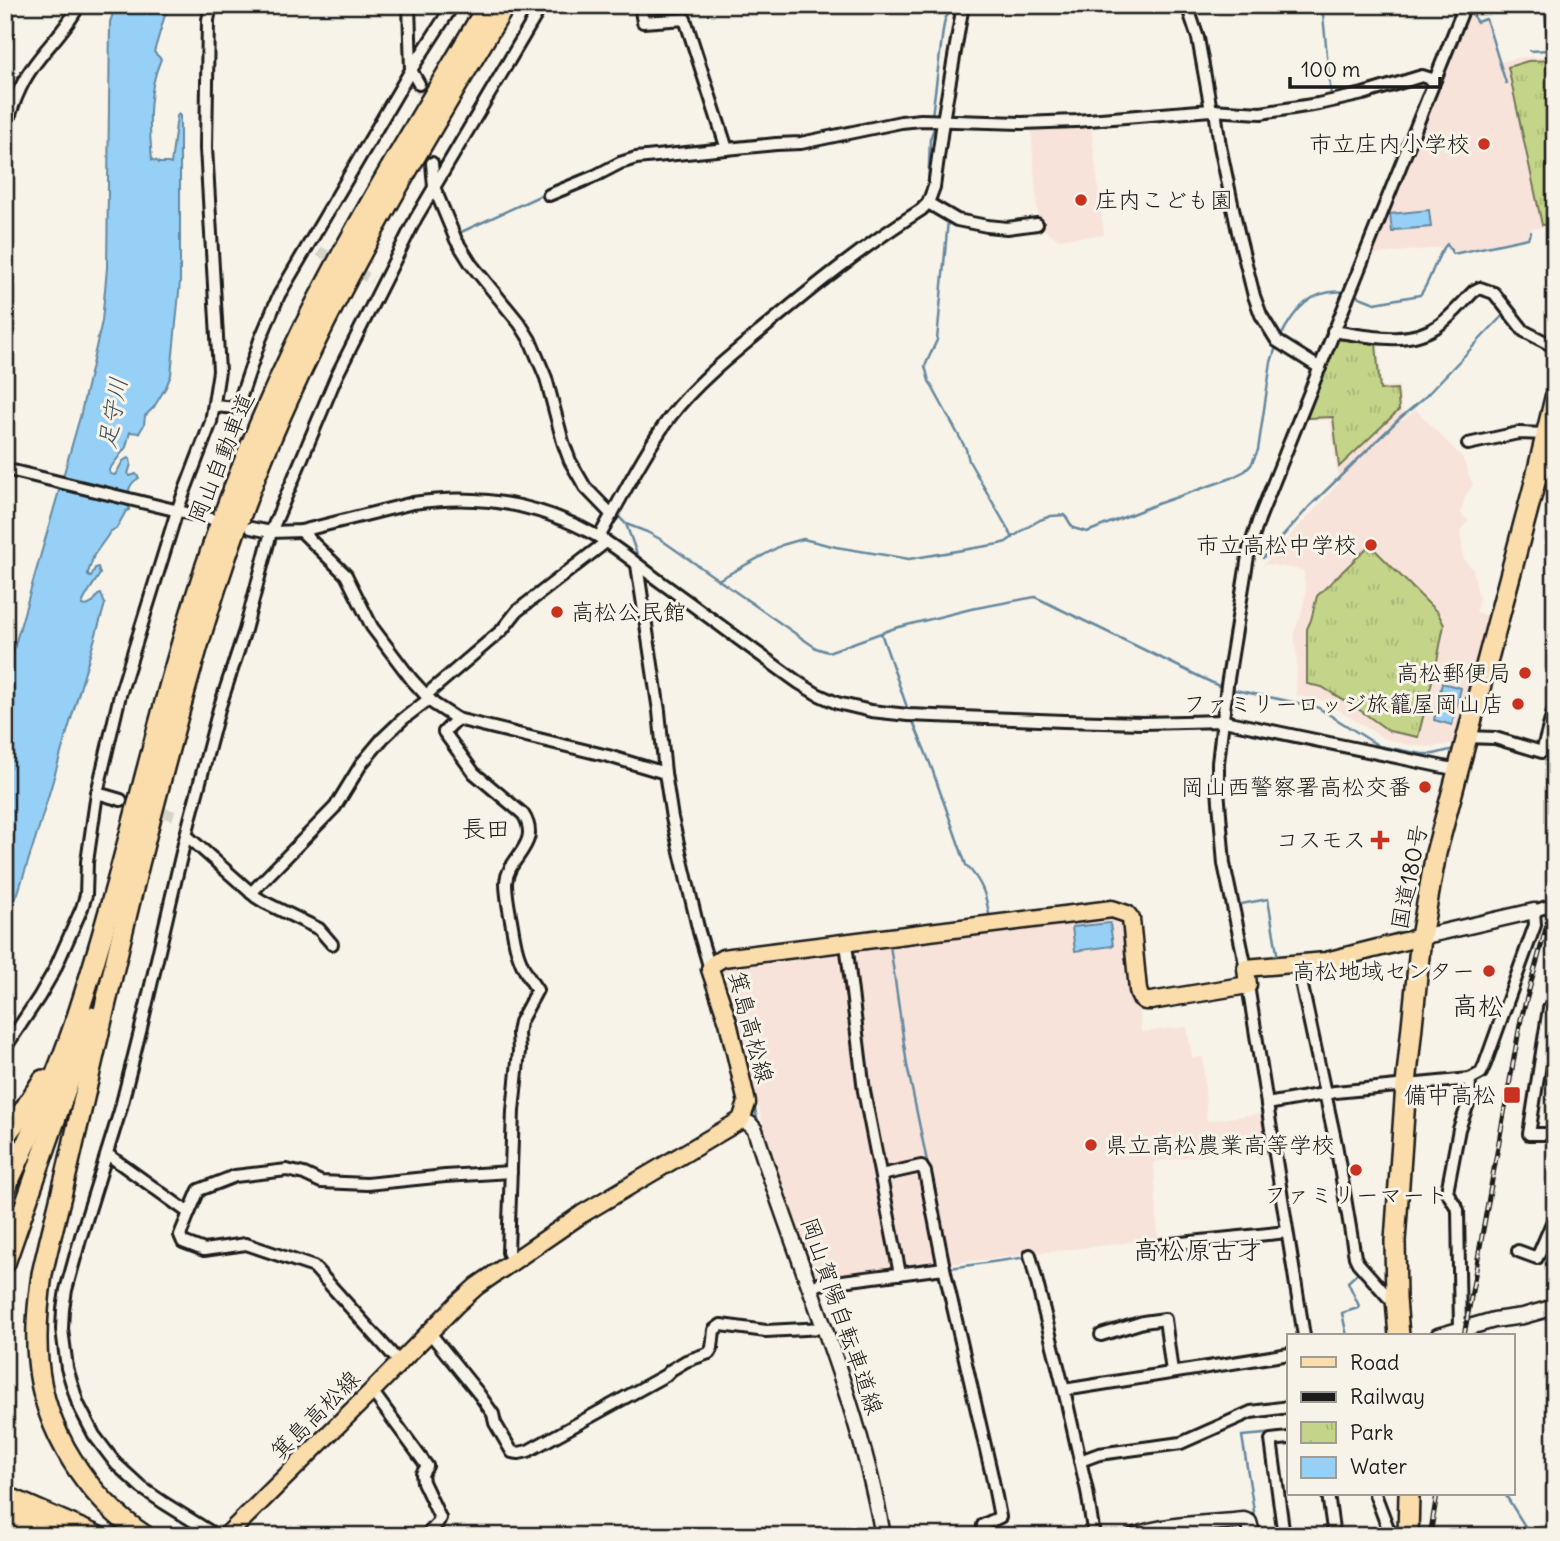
<svg xmlns="http://www.w3.org/2000/svg" width="1560" height="1541" viewBox="0 0 1560 1541" font-family="Delius,'Klee One',sans-serif">
	<style>
		.built { fill: #f8e3da }
		.park { fill: url(#park-tufts); stroke: #707853; stroke-width: 2 }
		.water { fill: #96d0f6; stroke: #65889f; stroke-width: 2 }
		.lines { fill: none; stroke-linecap: round; stroke-linejoin: round }
		.stream { stroke: #65889f; stroke-width: 2.5 }
		.street-tunnel { stroke: #d6d3c9; stroke-width: 10; stroke-dasharray: 10 5; stroke-linecap: butt }
		.street-casing { stroke: #1c1c1c; stroke-width: 16 }
		.secondary-casing { stroke: #1c1c1c; stroke-width: 19 }
		.primary-casing { stroke: #1c1c1c; stroke-width: 21 }
		.highway-casing { stroke: #1c1c1c; stroke-width: 24 }
		.street { stroke: #f7f3e8; stroke-width: 10 }
		.secondary { stroke: #f7f3e8; stroke-width: 14 }
		.primary { stroke: #faddab; stroke-width: 16 }
		.highway { stroke: #faddab; stroke-width: 19 }
		.rail-casing { stroke: #1c1c1c; stroke-width: 5 }
		.rail { stroke: #f7f3e8; stroke-width: 2.5; stroke-dasharray: 8; stroke-linecap: butt }
		.poi-dot { fill: #c8321e; stroke: #f7f3e8; stroke-width: 2.5 }
		.labels { text-anchor: middle; stroke-width: 6; stroke-linejoin: round; paint-order: stroke }
		.poi-label { font-size: 23px; fill: #1c1c1c; stroke: #f7f3e8; text-anchor: end }
		.street-label { font-size: 23px; fill: #1c1c1c; stroke: #f7f3e8 }
		.water-label { font-size: 24px; font-style: italic; fill: #41525d; stroke: #f7f3e8 }
		.neighbourhood-label { font-size: 24px; fill: #1c1c1c; stroke: #f7f3e8 }
		.quarter-label { font-size: 26px; fill: #1c1c1c; stroke: #f7f3e8 }
	</style>
	<defs>
		<pattern id="park-tufts" width="24" height="20" patternUnits="userSpaceOnUse" patternTransform="scale(1.75)"><rect width="24" height="20" fill="#c4d58a"/><path d="M3 7l-1-3M5 7V3M7 7l1-3M15 17l-1-3M17 17v-4M19 17l1-3" fill="none" stroke="#a8b676"/></pattern>
	</defs>
	<rect width="100%" height="100%" fill="#f7f3e8"/>
	<filter id="ink" filterUnits="userSpaceOnUse"><feTurbulence type="fractalNoise" baseFrequency=".0143" numOctaves="2"/><feDisplacementMap in="SourceGraphic" scale="14" xChannelSelector="R" yChannelSelector="G"/><feConvolveMatrix kernelMatrix="1 2 1 2 8 2 1 2 1" color-interpolation-filters="sRGB"/></filter>
	<g filter="url(#ink)">
		<g class="built">
			<polygon points="1469,5 1475,24 1488,20 1499,58 1501,62 1522,57 1555,57 1555,226 1530,229 1528,236 1458,252 1447,247 1369,255"/>
			<polygon points="1091,127 1104,235 1058,239 1044,230 1038,219 1031,129"/>
			<polygon points="1337,335 1379,342 1382,387 1399,386 1403,420 1416,410 1462,457 1473,485 1465,497 1461,513 1468,521 1460,531 1464,560 1473,569 1479,599 1476,612 1491,617 1458,741 1446,745 1428,747 1408,745 1383,738 1324,701 1296,695 1297,661 1294,632 1301,615 1306,590 1303,570 1264,564 1339,483 1330,420 1303,420"/>
			<polygon points="1123,914 1140,1003 1141,1032 1187,1027 1192,1058 1203,1057 1207,1121 1264,1113 1269,1146 1154,1162 1158,1239 904,1269 867,1087 849,953 855,945"/>
			<polygon points="831,949 840,954 861,1092 897,1271 817,1282 780,1189 721,962"/>
		</g>
		<g class="park">
			<polygon points="1555,60 1555,224 1542,225 1508,67 1528,61"/>
			<polygon points="1337,339 1376,344 1380,390 1397,389 1399,410 1339,467 1333,417 1307,418"/>
			<polygon points="1370,545 1438,613 1444,625 1437,661 1418,737 1389,731 1361,711 1322,687 1307,684 1307,629 1311,620 1317,596"/>
		</g>
		<g class="water">
			<path d="M116 5H168L154 52 161 59C147 91 149 126 152 160L157 161 159 163H168L171 164 177 116 179 114 180 116V282L171 375 166 387 154 407 145 416 144 425 139 433 130 432 126 447 109 470 110 474 115 475 123 461 128 458 130 459 131 464 128 474 130 476 136 474 139 478C125 486 129 495 129 510L126 511 116 529 111 531 94 555 88 573V576L91 577 95 568 98 567 100 574C95 583 84 596 82 605 90 608 94 601 98 595L101 594 105 604 41 821 18 893 5 921V680L80 417 102 321 107 268 110 22Z"/>
			<polygon points="1429,210 1431,227 1395,230 1394,232 1392,232 1390,214"/>
			<polygon points="1442,683 1461,688 1452,725 1434,720"/>
			<polygon points="1110,923 1113,946 1075,951 1072,927"/>
		</g>
		<g class="lines">
			<g class="stream">
				<polyline points="1322,5 1331,96"/>
				<polyline points="1471,8 1476,22 1486,19 1506,83"/>
				<polyline points="1530,51 1549,50 1544,5"/>
				<polyline points="932,116 943,30 945,19 951,10"/>
				<polyline points="928,189 930,139 936,123"/>
				<polyline points="934,197 944,207"/>
				<polyline points="948,220 937,340 925,366 929,381 966,449 969,461 1013,538"/>
				<polyline points="457,234 546,193"/>
				<path d="M1352 294 1375 303 1420 295C1432 280 1434 258 1447 244L1453 254 1528 238 1531 232"/>
				<path d="M1280 338C1294 310 1311 288 1346 292"/>
				<polyline points="617,515 626,524 638,557"/>
				<polyline points="626,524 647,532 660,539 816,648 828,652 895,628 971,609 1035,597 1223,688"/>
				<polyline points="1263,558 1309,507 1399,419 1425,397 1505,313"/>
				<polyline points="718,580 782,545 803,539 836,547 909,559 999,544 1006,542 1026,528 1040,520 1051,516 1065,515 1073,528 1087,532 1157,504 1229,479 1245,471 1251,465 1258,450 1271,362 1277,344"/>
				<polyline points="881,633 909,713"/>
				<polyline points="1230,689 1317,707 1379,746 1422,754 1434,754 1454,749"/>
				<polyline points="1229,710 1242,626"/>
				<path d="M912 719 931 766 966 865C983 883 986 895 990 919"/>
				<polyline points="1474,744 1499,744"/>
				<polyline points="1544,756 1555,756"/>
				<polyline points="694,886 713,957"/>
				<polyline points="1236,903 1236,905 1268,899 1278,959"/>
				<polyline points="892,945 890,945 907,1065 929,1171"/>
				<polyline points="754,1105 758,1122"/>
				<polyline points="944,1239 950,1268 1028,1257"/>
				<polyline points="1347,1336 1342,1313 1358,1308 1359,1306 1348,1282 1361,1270"/>
				<polyline points="1505,1494 1531,1536"/>
				<polyline points="1252,1516 1254,1511 1242,1436 1289,1432"/>
				<polyline points="1098,1525 1100,1536"/>
			</g>
			<g class="street-tunnel">
				<polyline points="419,84 424,112"/>
				<polyline points="319,251 372,280"/>
				<polyline points="121,800 178,817"/>
			</g>
			<g class="street-casing">
				<g id="street">
					<polyline points="409,5 411,70 419,84"/>
					<polyline points="640,5 643,22 685,19 727,149"/>
					<polyline points="1187,5 1198,38 1211,110"/>
					<polyline points="1215,110 1220,146 1238,232 1254,296 1261,315 1277,341 1320,368"/>
					<path d="M5 129C12 108 19 86 32 68 47 46 67 29 79 5"/>
					<polyline points="432,163 434,187 456,240 471,264 520,324 530,340 546,378 563,442 570,461 585,487 612,515"/>
					<polyline points="549,195 595,176 620,163 636,158 776,144 801,143 901,122 921,120 1022,123 1076,121 1211,110 1261,113 1318,104 1363,94 1422,76 1435,80"/>
					<polyline points="928,203 957,220 987,226 1007,228 1037,224"/>
					<path d="M1333 331C1367 336 1409 347 1439 325 1452 316 1463 302 1474 291L1480 288 1494 293 1524 331 1555 347"/>
					<polyline points="214,406 237,408 260,340 279,295 411,70 453,5"/>
					<polyline points="1468,444 1518,433 1546,434"/>
					<polyline points="5,469 212,519"/>
					<path d="M251 528 271 532 301 531 413 503C478 493 540 504 597 536 620 549 641 568 662 583 708 616 753 650 799 683L817 694 837 703 871 711 908 715 1064 721 1143 723 1224 721 1458 770"/>
					<polyline points="301,531 346,575 372,627 412,680 434,704 457,719 608,756 665,773"/>
					<path d="M599 537C621 499 644 452 670 417 696 383 730 356 763 329 813 287 865 245 921 210L928 203 934 187 943 121 963 5"/>
					<polyline points="637,565 659,711 665,773 672,818 699,932 710,969"/>
					<polyline points="426,695 502,630 517,611 606,542"/>
					<path d="M457 719 444 732 474 773 523 814C543 845 507 857 506 883 506 893 508 904 510 915 513 929 514 944 519 957 523 969 530 980 537 990L520 1022 518 1033 519 1051 513 1111 508 1252 513 1261"/>
					<polyline points="1467,737 1495,738 1542,752 1555,705"/>
					<polyline points="97,793 121,800"/>
					<polyline points="186,835 256,897 264,902 319,929 332,944"/>
					<polyline points="251,893 335,807 362,763 383,738 403,719 429,699"/>
					<polyline points="846,943 864,1091 900,1274"/>
					<polyline points="1297,963 1336,1144 1355,1257 1358,1263 1388,1297 1396,1299"/>
					<polyline points="1246,968 1224,864 1218,789 1218,763 1227,685 1249,550 1259,519 1465,5"/>
					<polyline points="1248,985 1304,1336"/>
					<polyline points="1549,1008 1529,1134 1555,1134"/>
					<polyline points="5,1048 39,997 54,971 82,908 86,895 87,862 97,793 120,695 177,511 211,422 219,371 206,148 208,20 211,5"/>
					<polyline points="1267,1104 1335,1092 1470,1079"/>
					<polyline points="107,1154 189,1213 199,1190 235,1176 287,1170 304,1174 321,1182 367,1184 445,1176 511,1172"/>
					<polyline points="881,1175 921,1166 925,1172 944,1268 992,1476 1000,1517 983,1525 982,1536"/>
					<polyline points="189,1213 180,1235 183,1242 204,1250 246,1244 314,1267 400,1363"/>
					<polyline points="1162,1245 1287,1232"/>
					<polyline points="1518,1251 1537,1258 1555,1216"/>
					<polyline points="1030,1255 1064,1390 1087,1491 1094,1536"/>
					<polyline points="811,1288 819,1284 944,1268"/>
					<polyline points="1460,1329 1458,1210 1447,1192 1459,1129 1469,1101 1470,1079 1481,1073 1485,1064 1535,925 1534,911 1555,904"/>
					<polyline points="430,1333 479,1394 493,1414 495,1423 512,1452 519,1453 528,1451 666,1375 671,1370 686,1361 709,1353 712,1348 714,1330 721,1325 766,1331 824,1328"/>
					<polyline points="1101,1335 1143,1322 1165,1319 1172,1372"/>
					<polyline points="1064,1390 1289,1354"/>
					<polyline points="372,1391 427,1466 422,1474 423,1482 440,1518 437,1524 426,1536"/>
					<polyline points="1080,1461 1099,1454 1181,1443 1251,1412 1289,1407"/>
					<polyline points="1328,1494 1334,1536"/>
					<polyline points="1375,1494 1391,1536"/>
					<polyline points="217,1536 164,1503 142,1488 116,1464 94,1435 78,1404 67,1368 62,1329 63,1309 66,1290 81,1236 120,1111 141,1028 186,835 219,709 245,630 271,532 337,375 416,218 542,5"/>
					<polyline points="1284,1536 1271,1440 1289,1438"/>
				</g>
			</g>
			<g class="secondary-casing">
				<g id="secondary">
					<polyline points="1421,937 1534,911"/>
					<path d="M741 1120 750 1124 755 1130C797 1265 858 1395 883 1536"/>
					<polyline points="1438,1336 1494,1320 1523,1316 1555,1307"/>
					<path d="M1133 1536C1167 1523 1208 1524 1244 1520L1249 1522 1253 1536"/>
				</g>
			</g>
			<g class="primary-casing">
				<polyline id="primary" points="226,1536 372,1391 457,1304 477,1286 582,1214 741,1120 747,1103 728,1022 710,969 713,964 723,958 1112,909 1127,914 1131,919 1138,990 1140,997 1145,1001 1151,1001 1248,985 1246,968 1326,961 1421,937"/>
			</g>
			<g class="highway-casing">
				<g id="highway">
					<polyline points="5,1136 20,1116 43,1080"/>
					<path d="M5 1189C32 1133 57 1076 77 1017 129 859 160 695 215 539 241 466 271 394 305 325 360 215 425 111 488 5"/>
					<polyline points="5,1263 91,1017"/>
					<polyline points="1399,1336 1396,1299 1395,1241 1406,1085 1421,937 1436,853 1534,486 1555,398"/>
					<polyline points="5,1496 97,1536"/>
					<polyline points="5,1516 52,1536"/>
					<path d="M145 1536C87 1497 44 1431 38 1361 35 1331 38 1303 42 1274 52 1230 64 1186 74 1141 100 1030 124 919 153 809 186 683 220 558 271 438 336 286 420 146 505 5"/>
					<polyline points="1408,1536 1409,1494"/>
				</g>
			</g>
			<use href="#street" class="street"/>
			<use href="#secondary" class="secondary"/>
			<use href="#primary" class="primary"/>
			<use href="#highway" class="highway"/>
			<g class="rail-casing">
				<g id="rail">
					<polyline points="1464,1336 1521,1019 1555,896"/>
					<polyline points="1430,1536 1437,1494"/>
				</g>
			</g>
			<use href="#rail" class="rail"/>
		</g>
	</g>
	<g class="poi-dot">
		<circle cx="1484" cy="144" r="7"/>
		<circle cx="1081" cy="200" r="7"/>
		<circle cx="1371" cy="545" r="7"/>
		<circle cx="557" cy="612" r="7"/>
		<circle cx="1525" cy="673" r="7"/>
		<circle cx="1518" cy="704" r="7"/>
		<circle cx="1425" cy="787" r="7"/>
		<path d="M1376.5 829.5h7v7h7v7h-7v7h-7v-7h-7v-7h7z"/>
		<circle cx="1489" cy="971" r="7"/>
		<rect x="1503" y="1086" width="18" height="18" rx="3.5"/>
		<circle cx="1091" cy="1145" r="7"/>
		<circle cx="1356" cy="1170" r="7"/>
	</g>
	<g class="labels">
		<g class="poi-label">
			<text x="1470" y="152">市立庄内小学校</text>
			<text x="1095" y="208" text-anchor="start">庄内こども園</text>
			<text x="1357" y="553">市立高松中学校</text>
			<text x="571" y="620" text-anchor="start">高松公民館</text>
			<text x="1511" y="681">高松郵便局</text>
			<text x="1504" y="712">ファミリーロッジ旅籠屋岡山店</text>
			<text x="1411" y="795">岡山西警察署高松交番</text>
			<text x="1366" y="848">コスモス</text>
			<text x="1475" y="979">高松地域センター</text>
			<text x="1496" y="1103">備中高松</text>
			<text x="1105" y="1153" text-anchor="start">県立高松農業高等学校</text>
			<text x="1356" y="1203" text-anchor="middle">ファミリーマート</text>
		</g>
		<g class="street-label">
			<text transform="translate(221 458) rotate(-68)" y="8">岡山自動車道</text>
			<text transform="translate(1409 877) rotate(-79)" y="8">国道180号</text>
			<text transform="translate(751 1027) rotate(75)" y="8">箕島高松線</text>
			<text transform="translate(842 1316) rotate(71)" y="8">岡山賀陽自転車道線</text>
			<text transform="translate(315 1415) rotate(-45)" y="8">箕島高松線</text>
		</g>
		<g class="water-label">
			<text transform="translate(113 413) rotate(-80)" y="8">足守川</text>
		</g>
		<g class="neighbourhood-label">
			<text x="486" y="837">長田</text>
		</g>
		<g class="quarter-label">
			<text x="1478" y="1015">高松</text>
			<text x="1198" y="1259">高松原古才</text>
		</g>
	</g>
	<rect width="1560" height="1541" fill="none" stroke="#f7f3e8" stroke-width="28"/>
	<rect x="14" y="14" width="1532" height="1513" fill="none" stroke="#1c1c1c" stroke-width="2.5" filter="url(#ink)"/>
	<rect x="1287" y="1334" width="228" height="161" fill="#f7f3e8" stroke="#9f9d96" stroke-width="2"/>
	<rect x="1301" y="1357" width="35" height="10" fill="#faddab" stroke="#9f9d96" stroke-width="2"/>
	<text x="1350" y="1370" font-size="21" fill="#1c1c1c">Road</text>
	<rect x="1301" y="1392" width="35" height="10" fill="#1c1c1c" stroke="#9f9d96" stroke-width="2"/>
	<text x="1350" y="1404" font-size="21" fill="#1c1c1c">Railway</text>
	<rect x="1301" y="1422" width="35" height="21" fill="url(#park-tufts)" stroke="#9f9d96" stroke-width="2"/>
	<text x="1350" y="1440" font-size="21" fill="#1c1c1c">Park</text>
	<rect x="1301" y="1457" width="35" height="21" fill="#96d0f6" stroke="#9f9d96" stroke-width="2"/>
	<text x="1350" y="1474" font-size="21" fill="#1c1c1c">Water</text>
	<path d="M1290 77v10h150v-10" fill="none" stroke="#1c1c1c" stroke-width="3.5"/>
	<text x="1301" y="77" font-size="21" fill="#1c1c1c" stroke="#f7f3e8" stroke-width="5" paint-order="stroke">100 m</text>
</svg>
